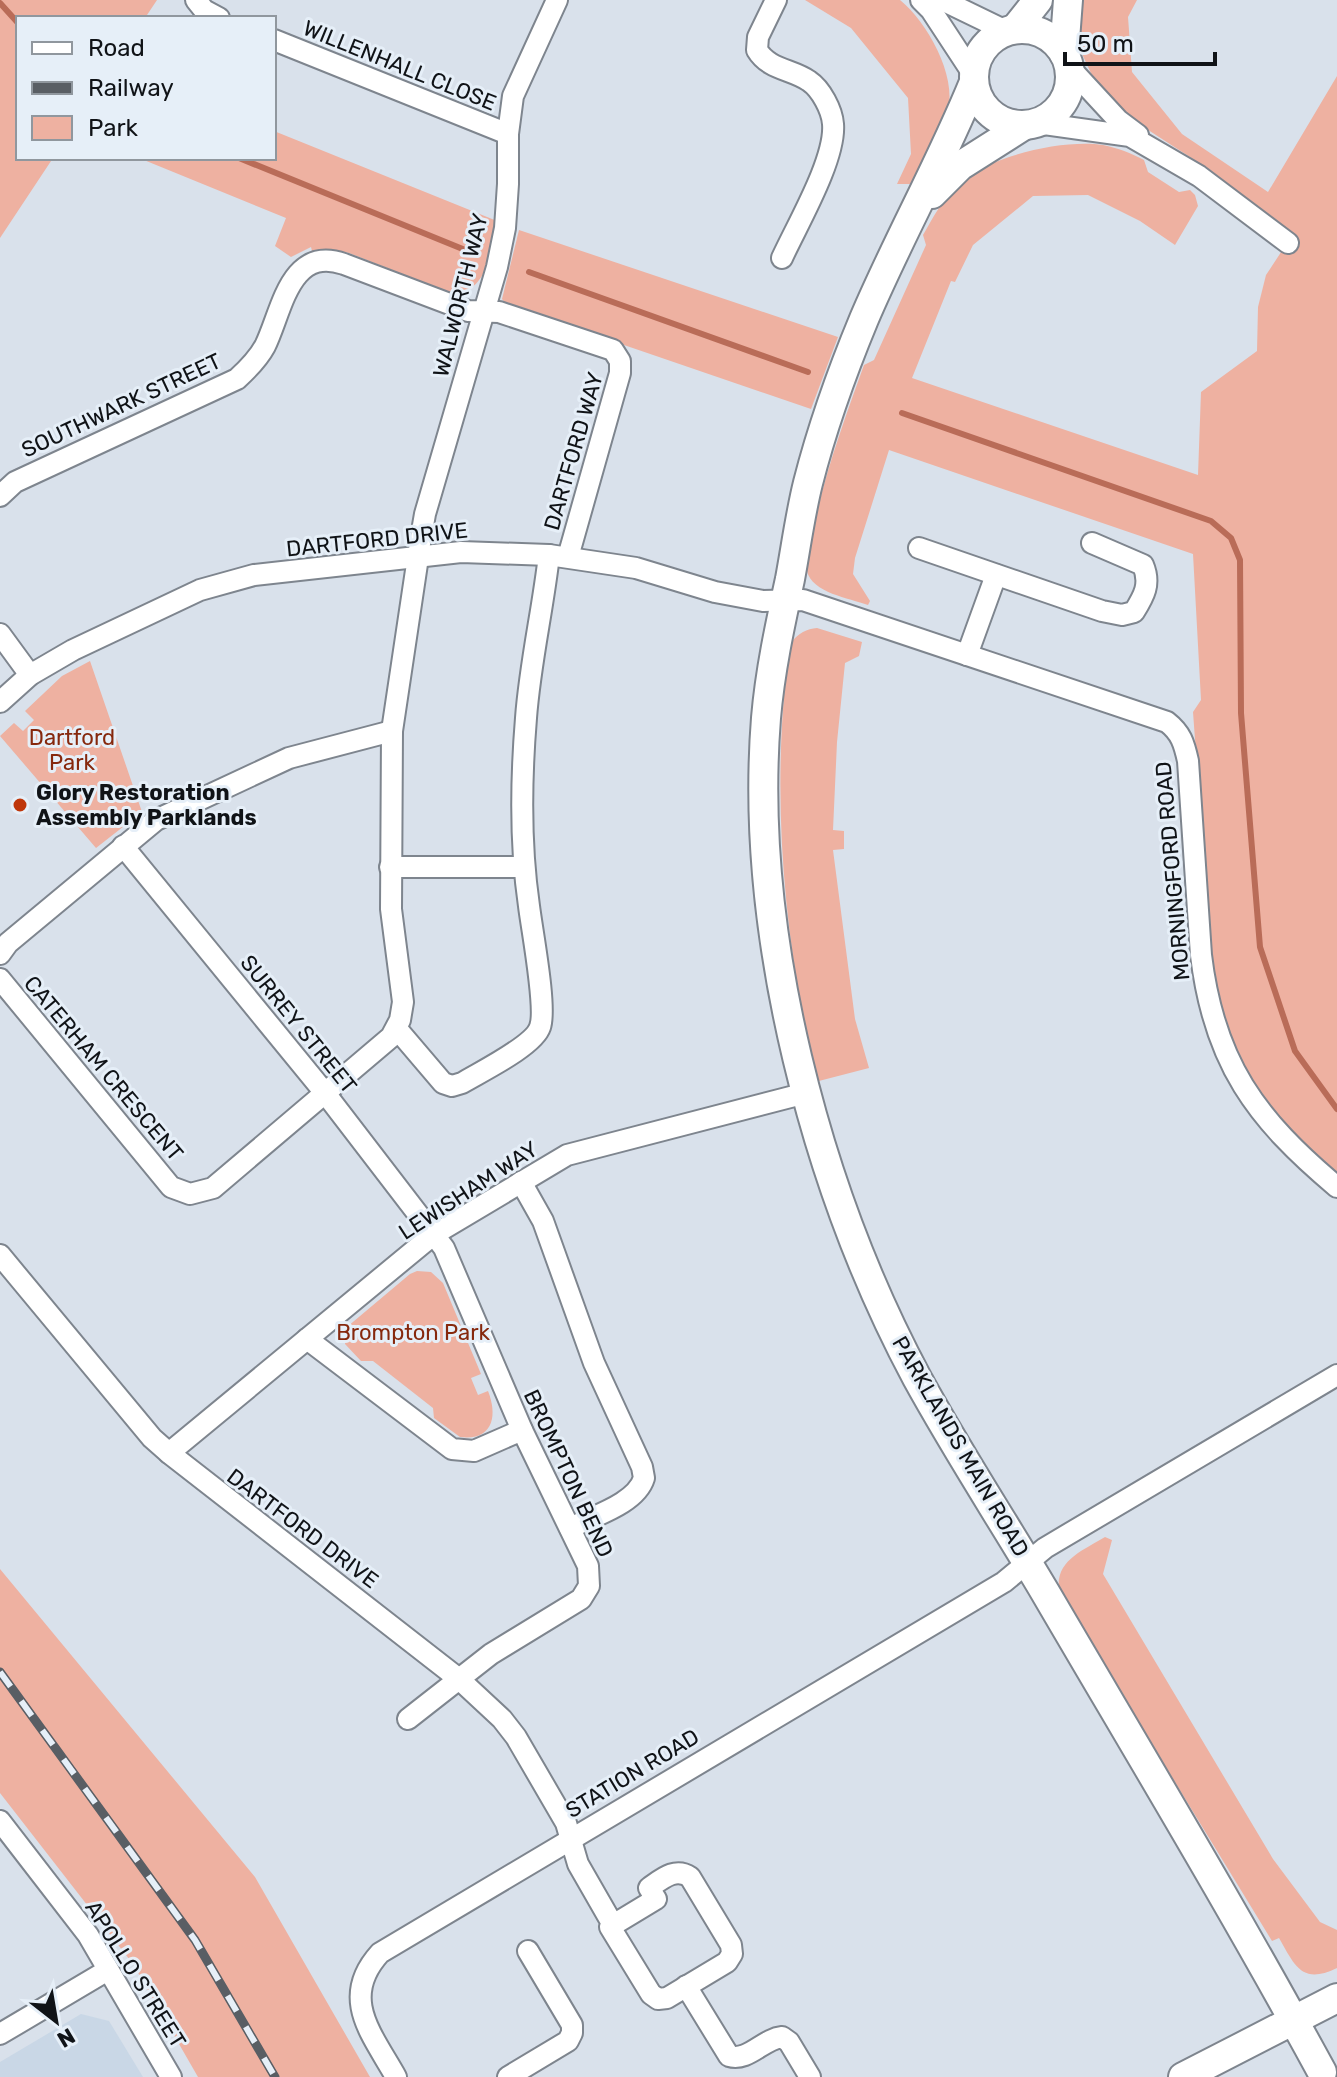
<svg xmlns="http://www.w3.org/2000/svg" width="1337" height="2077" viewBox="0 0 1337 2077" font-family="Rubik,sans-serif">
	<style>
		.built { fill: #c9d7e6 }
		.green { fill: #eeb1a1 }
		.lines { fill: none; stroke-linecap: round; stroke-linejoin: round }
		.stream { stroke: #b96c58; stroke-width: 6 }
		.street-casing { stroke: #7e858e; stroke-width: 24 }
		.secondary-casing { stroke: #7e858e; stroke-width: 32 }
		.street { stroke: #fff; stroke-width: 20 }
		.secondary { stroke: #fff; stroke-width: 28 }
		.rail-casing { stroke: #595e64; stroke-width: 9 }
		.rail { stroke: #e6eff8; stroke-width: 6; stroke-dasharray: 18; stroke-linecap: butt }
		.poi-dot { fill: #bf360a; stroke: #e6eff8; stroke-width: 3 }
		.labels { text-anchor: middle; stroke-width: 6; stroke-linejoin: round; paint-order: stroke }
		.street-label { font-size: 22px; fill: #101317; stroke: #e6eff8 }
		.park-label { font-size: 22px; fill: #86280d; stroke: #e6eff8 }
		.poi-label { font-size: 22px; font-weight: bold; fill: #101317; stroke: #e6eff8; text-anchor: start }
	</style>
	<rect width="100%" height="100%" fill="#d9e1eb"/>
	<polygon class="built" points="81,2014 109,2021 143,2077 0,2077 0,2062"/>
	<g class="green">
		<polygon points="0,0 157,0 145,18 18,18 18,158 53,158 0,238"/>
		<path d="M805 0H900C927 22 957 75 948 111 942 137 923 161 910 184H897L911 154 908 98 851 28Z"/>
		<path d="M1083 0H1137L1128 17 1132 72 1182 134 1268 192 1337 76V1175C1298 1140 1258 1103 1237 1054 1212 997 1210 937 1205 876 1201 821 1197 766 1193 712L1201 700 1193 554 889 450 855 558 853 574 870 601 868 605C849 598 812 593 807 571 812 508 842 426 864 365L874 360 926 245 923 235C933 218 943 198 958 184 988 156 1063 139 1103 145 1118 148 1131 153 1144 160L1148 172 1179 192 1190 190 1195 195 1198 206 1175 245 1140 221 1088 195 1033 196 973 245 955 282 951 281 912 378 1198 475 1201 392 1257 351 1258 307 1266 275 1293 234 1210 170 1125 115 1096 84 1083 56 1076 23Z"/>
		<path d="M274 131 497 221C491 248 489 292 453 294L349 253 324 249 312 251 311 247 291 257 275 246 286 218 139 158H274Z"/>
		<polygon points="519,230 838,337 811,409 507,305 502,299"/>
		<path d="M817 628 862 642 859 656 845 663 837 742 833 830 844 831V849L833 850 855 1019 869 1068 815 1082C788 951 773 829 784 696 786 680 783 655 792 642 798 633 807 629 817 628Z"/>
		<polygon points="90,661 142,812 96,848 0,736 14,723 23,731 34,720 25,711 62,676"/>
		<path d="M417 1271 431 1272 443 1283 481 1374 471 1378 478 1395 488 1391C498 1416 493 1441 460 1437L434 1418 433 1408 373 1361H361L345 1344 347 1327 410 1274Z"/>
		<path d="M1105 1537 1112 1540 1103 1574 1273 1859 1320 1922 1337 1930V1968C1302 1985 1295 1966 1279 1938L1272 1941 1060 1594C1052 1562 1082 1551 1105 1537Z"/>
		<polygon points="0,1569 255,1877 370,2077 198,2077 133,1964 0,1793"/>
	</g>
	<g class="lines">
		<g class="stream">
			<polyline points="0,3 18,23"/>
			<polyline points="239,158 475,254"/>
			<polyline points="529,272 808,372"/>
			<polyline points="902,413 1211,521 1231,538 1240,560 1241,713 1260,947 1295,1051 1337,1109"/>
		</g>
		<g class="street-casing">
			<g id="street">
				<polyline points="196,0 204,10 219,18"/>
				<path d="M776 0 758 37 757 50C769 70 792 69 809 81 821 89 832 110 833 124 836 159 797 225 782 258"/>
				<polyline points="921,0 931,10 973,74"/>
				<polyline points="942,0 1006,31"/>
				<polyline points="274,40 508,134"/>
				<polyline points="1070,68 1118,120 1138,135"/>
				<polyline points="1037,123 1130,136 1199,176 1288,243"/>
				<path d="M0 496 15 482 237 379C248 369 258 359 265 346 282 312 289 245 344 264L468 311 499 312 613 350 620 361V373L568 557"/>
				<path d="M919 548 1102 611 1122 615 1134 612C1144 596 1151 584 1143 565L1092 543"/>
				<polyline points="0,634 30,675"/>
				<polyline points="967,655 996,575"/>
				<path d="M0 702 30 675 73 650 200 590 254 575 461 552 549 555 636 568 715 592 763 601 803 600 1167 722C1181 733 1184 743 1188 761L1201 955C1214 1063 1256 1119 1337 1187"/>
				<polyline points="123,846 325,1093 444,1248 522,1430 588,1566 589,1586 581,1599 491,1654 408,1719"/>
				<polyline points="390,867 523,867"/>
				<polyline points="0,954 8,943 156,820 289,758 392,731"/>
				<polyline points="0,979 171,1187 190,1194 213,1188 391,1037 400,1020 403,1002 391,909 392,731 421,537 425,514 497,267 505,228 508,184 508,134 513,96 557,0"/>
				<path d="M397 1029 443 1083 452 1086 462 1083C480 1072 534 1046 540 1027 547 1008 532 931 529 906 520 845 521 779 526 718 530 663 543 609 549 555"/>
				<path d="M521 1182 543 1221 594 1363 642 1467 644 1478C636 1504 593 1516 570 1528"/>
				<path d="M0 1255 152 1438 169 1453 459 1679 502 1719 516 1737 566 1823 578 1864 613 1925 610 1927 651 1994 658 1999 667 1998 727 1962 732 1954 731 1945 690 1877C675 1867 662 1879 649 1888L656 1899 613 1925"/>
				<polyline points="307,1339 452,1449 474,1451 522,1430"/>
				<polyline points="169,1453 433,1235 567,1155 806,1093"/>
				<polyline points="0,1821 88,1935 171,2077"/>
				<path d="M686 1986 729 2056C748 2062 763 2039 782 2037L789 2042 810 2077"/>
				<polyline points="0,2034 108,1970"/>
				<path d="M396 2077C372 2034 339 1998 380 1953L1004 1582 1045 1548 1337 1375"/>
				<polyline points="508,2077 568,2041 572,2033 572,2025 528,1951"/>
			</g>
		</g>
		<g class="secondary-casing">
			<g id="secondary">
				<circle cx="1022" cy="77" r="48"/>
				<polyline points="1015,29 1038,0"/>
				<polyline points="1064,53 1068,0"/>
				<path d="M974 82C941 163 898 239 864 319 842 372 822 428 808 483 800 515 796 547 790 579 780 625 770 671 766 718 749 933 816 1189 917 1378 957 1451 1003 1521 1045 1592 1138 1751 1234 1910 1322 2072"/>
				<polyline points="932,194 960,166 1023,126"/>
				<polyline points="1183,2077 1337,1998"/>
			</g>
		</g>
		<use href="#street" class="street"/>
		<use href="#secondary" class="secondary"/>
		<g class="rail-casing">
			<polyline id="rail" points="0,1672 195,1940 275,2077"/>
		</g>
		<use href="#rail" class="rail"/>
	</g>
	<circle class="poi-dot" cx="20" cy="805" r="8"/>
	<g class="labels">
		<g class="street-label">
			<text transform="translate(400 65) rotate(22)" y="8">WILLENHALL CLOSE</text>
			<text transform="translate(460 295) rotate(-76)" y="8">WALWORTH WAY</text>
			<text transform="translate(121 405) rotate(-25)" y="8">SOUTHWARK STREET</text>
			<text transform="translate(573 451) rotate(-74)" y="8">DARTFORD WAY</text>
			<text transform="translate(377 539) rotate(-6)" y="8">DARTFORD DRIVE</text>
			<text transform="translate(1172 871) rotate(-95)" y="8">MORNINGFORD ROAD</text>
			<text transform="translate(299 1024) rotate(51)" y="8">SURREY STREET</text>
			<text transform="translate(104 1068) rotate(50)" y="8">CATERHAM CRESCENT</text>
			<text transform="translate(468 1190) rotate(-33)" y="8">LEWISHAM WAY</text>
			<text transform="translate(961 1446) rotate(60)" y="8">PARKLANDS MAIN ROAD</text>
			<text transform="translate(569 1473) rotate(65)" y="8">BROMPTON BEND</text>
			<text transform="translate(303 1528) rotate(37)" y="8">DARTFORD DRIVE</text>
			<text transform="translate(632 1773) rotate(-31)" y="8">STATION ROAD</text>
			<text transform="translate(136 1974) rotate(58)" y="8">APOLLO STREET</text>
		</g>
		<g class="park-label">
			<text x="72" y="745">Dartford<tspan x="72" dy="25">Park</tspan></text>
			<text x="413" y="1340">Brompton Park</text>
		</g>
		<g class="poi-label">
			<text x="36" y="800">Glory Restoration<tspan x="36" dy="25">Assembly Parklands</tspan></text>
		</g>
	</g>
	<rect x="16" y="16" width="260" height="144" fill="#e6eff8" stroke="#90979e" stroke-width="2"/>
	<rect x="32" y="42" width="40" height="12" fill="#ffffff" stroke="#90979e" stroke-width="2"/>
	<text x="88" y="56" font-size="24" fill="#101317">Road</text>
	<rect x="32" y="82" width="40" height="12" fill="#595e64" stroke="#90979e" stroke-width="2"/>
	<text x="88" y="96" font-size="24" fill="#101317">Railway</text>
	<rect x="32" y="116" width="40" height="24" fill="#eeb1a1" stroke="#90979e" stroke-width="2"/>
	<text x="88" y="136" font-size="24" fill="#101317">Park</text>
	<g transform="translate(56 2021) rotate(149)" stroke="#e6eff8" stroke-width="6" paint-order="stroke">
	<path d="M0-6L14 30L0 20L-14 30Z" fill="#101317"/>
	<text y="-12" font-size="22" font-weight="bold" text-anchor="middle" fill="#101317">N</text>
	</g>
	<path d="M1065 52v12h150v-12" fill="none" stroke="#101317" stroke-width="4"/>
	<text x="1077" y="52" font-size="24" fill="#101317" stroke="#e6eff8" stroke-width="6" paint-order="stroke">50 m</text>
</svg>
